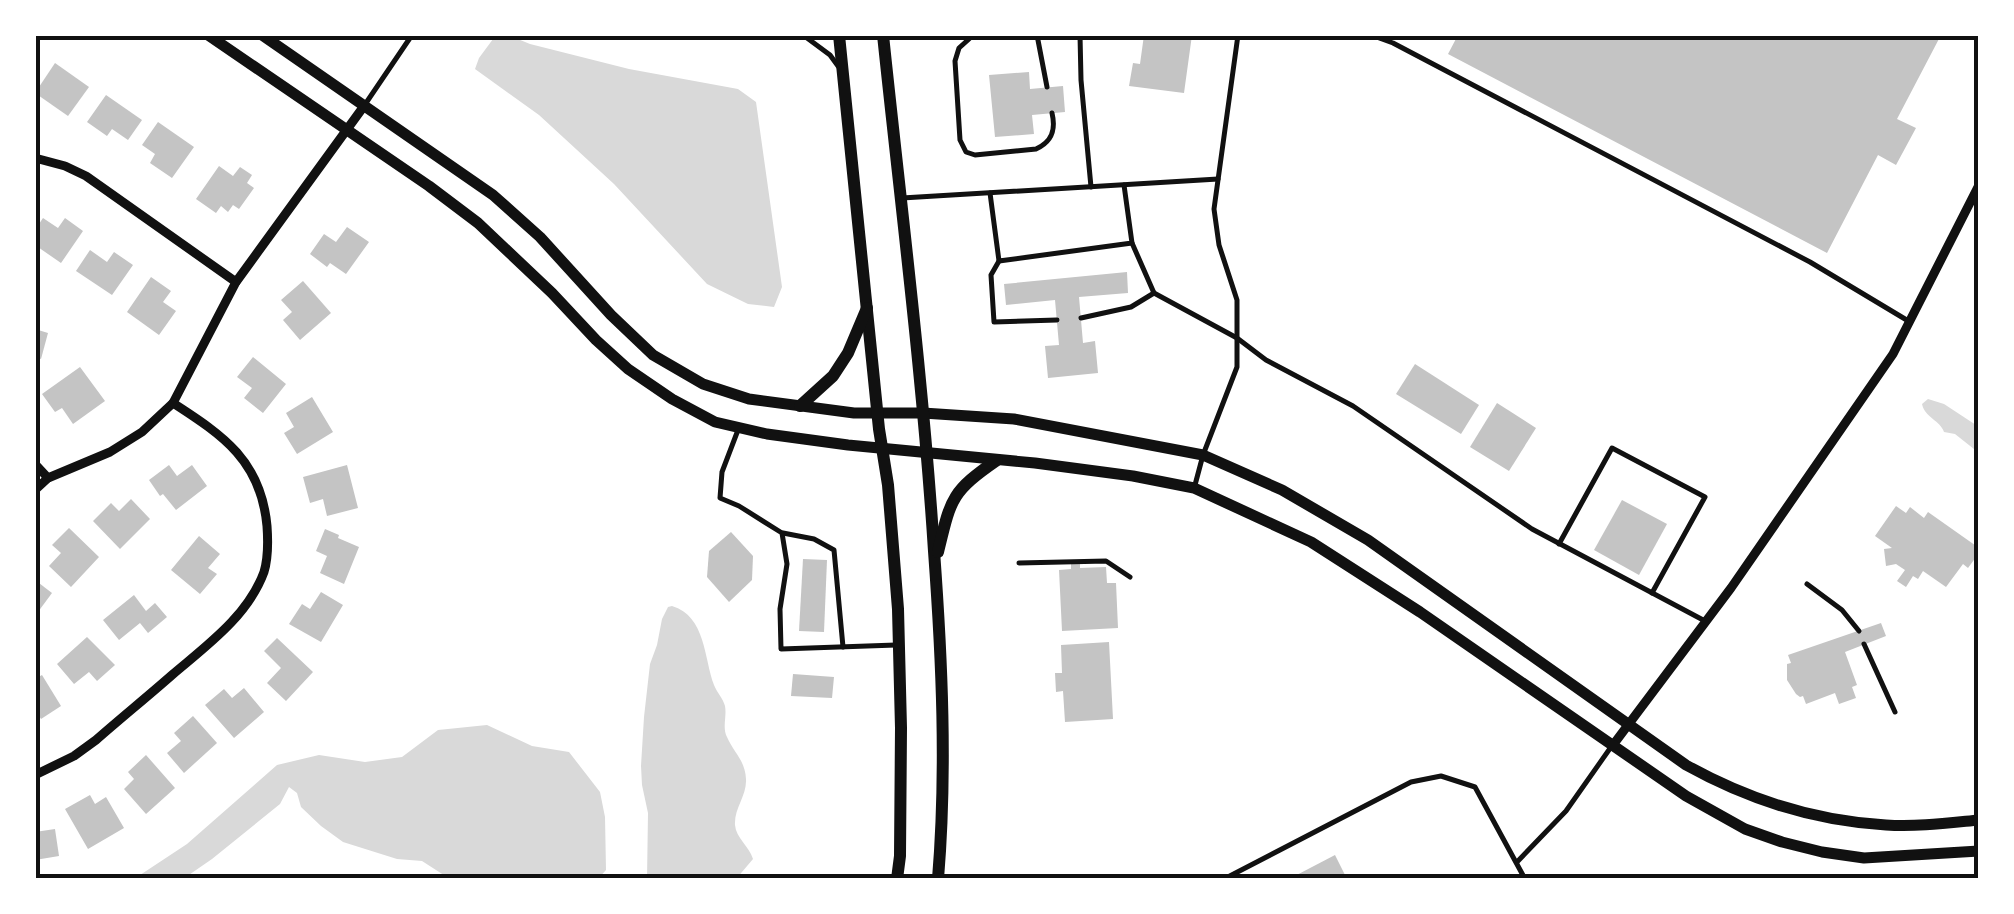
<svg xmlns="http://www.w3.org/2000/svg" width="2014" height="914" viewBox="0 0 2014 914" font-family="Figtree,sans-serif">
	<style>
		.water { fill: #d9d9d9 }
		.building { fill: #c4c4c4 }
		.lines { fill: none; stroke-linecap: round; stroke-linejoin: round }
		.service { stroke: #111; stroke-width: 5 }
		.minor { stroke: #111; stroke-width: 9 }
		.tertiary { stroke: #111; stroke-width: 11 }
		.secondary { stroke: #111; stroke-width: 12 }
		.neatline { fill: none; stroke: #111; stroke-width: 4 }
	</style>
	<rect width="100%" height="100%" fill="#fff"/>
	<g class="water">
		<polygon points="496,35 508,35 530,44 629,69 738,89 756,102 782,287 774,307 748,304 707,284 614,184 539,115 475,69 479,58"/>
		<path d="M1928 399 1944 404 1979 427V453L1955 434 1944 432C1940 420 1925 418 1922 404Z"/>
		<path d="M672 606C706 616 704 659 714 685 717 693 723 698 725 706 727 717 722 727 727 737 734 753 745 760 746 779 747 796 734 808 735 825 736 838 749 846 753 859L736 879H647L648 813 642 785 641 766 644 717 650 664 657 645 662 619 668 607Z"/>
		<polygon points="487,725 532,746 569,752 600,792 605,817 606,870 598,879 450,879 422,861 397,859 343,842 321,826 301,807 297,793 289,787 280,804 212,859 183,879 134,879 187,844 277,765 319,755 365,762 402,757 438,730"/>
	</g>
	<g class="building">
		<polygon points="1144,35 1192,35 1184,93 1129,86 1133,63 1140,64"/>
		<polygon points="1458,35 1941,35 1897,119 1916,128 1896,165 1878,155 1827,253 1448,54"/>
		<polygon points="55,63 89,87 68,116 35,93"/>
		<polygon points="1029,72 1030,89 1063,86 1065,112 1032,115 1034,134 995,137 989,75"/>
		<polygon points="106,95 142,120 128,140 112,129 107,136 87,122"/>
		<polygon points="158,122 194,147 172,178 150,163 155,154 142,145"/>
		<polygon points="219,166 233,176 240,167 252,175 247,183 254,188 239,209 233,205 228,212 221,206 216,213 196,199"/>
		<polygon points="43,218 58,228 65,218 83,231 61,263 35,245 35,230"/>
		<polygon points="347,227 369,242 346,274 330,263 327,267 310,254 324,234 336,242"/>
		<polygon points="90,250 107,262 114,252 133,265 112,295 76,271"/>
		<polygon points="1127,272 1128,293 1079,297 1083,343 1095,341 1098,373 1048,378 1045,346 1059,345 1055,300 1006,305 1004,284"/>
		<polygon points="151,277 171,291 163,302 176,311 159,335 127,312"/>
		<polygon points="303,281 331,313 300,340 283,320 292,312 281,300"/>
		<polygon points="35,329 48,333 41,359 35,357"/>
		<polygon points="253,357 286,384 263,413 244,398 252,388 237,377"/>
		<polygon points="1415,364 1479,405 1461,434 1396,394"/>
		<polygon points="80,367 105,401 73,424 62,408 55,412 42,394"/>
		<polygon points="312,397 333,432 297,454 284,433 294,427 286,413"/>
		<polygon points="1497,403 1536,428 1509,471 1470,447"/>
		<polygon points="169,465 177,476 192,465 207,486 176,510 163,494 160,496 149,480"/>
		<polygon points="347,465 358,508 327,516 323,499 310,503 303,477"/>
		<polygon points="131,499 150,519 120,549 93,521 111,503 119,511"/>
		<polygon points="1622,500 1667,524 1639,575 1594,550"/>
		<polygon points="1896,506 1906,513 1910,507 1924,518 1928,512 1979,548 1979,553 1968,568 1963,564 1946,587 1923,571 1918,579 1913,576 1906,587 1897,581 1905,570 1896,564 1886,566 1884,549 1892,548 1875,536"/>
		<polygon points="69,528 99,557 71,587 49,566 61,553 52,545"/>
		<polygon points="325,529 339,535 338,538 359,547 344,584 320,573 327,556 316,551"/>
		<polygon points="731,532 753,556 752,580 729,602 707,577 709,551"/>
		<polygon points="199,536 220,554 208,568 217,574 200,594 171,570"/>
		<polygon points="803,559 827,560 824,632 799,631"/>
		<polygon points="1080,563 1080,568 1106,567 1107,583 1116,583 1118,628 1062,631 1059,570 1071,569 1071,564"/>
		<polygon points="35,580 52,593 35,616"/>
		<polygon points="321,592 343,605 321,642 289,624 302,604 310,609"/>
		<polygon points="134,595 146,611 155,603 167,617 148,633 140,623 119,640 103,620"/>
		<polygon points="1881,623 1886,636 1845,652 1857,685 1852,687 1856,698 1839,704 1835,693 1806,704 1803,696 1800,697 1796,694 1787,680 1787,664 1791,663 1788,655"/>
		<polygon points="87,637 115,665 97,681 89,672 74,684 57,664"/>
		<polygon points="277,638 313,672 286,701 267,683 281,668 264,651"/>
		<polygon points="1109,642 1113,719 1065,722 1063,691 1056,692 1055,673 1062,673 1061,645"/>
		<polygon points="793,674 834,677 832,698 791,696"/>
		<polygon points="42,675 61,706 41,719 35,709 35,679"/>
		<polygon points="244,688 264,712 234,738 205,705 224,689 232,698"/>
		<polygon points="193,716 217,743 184,773 167,753 181,741 174,733"/>
		<polygon points="146,755 175,788 146,814 124,789 134,779 128,772"/>
		<polygon points="90,795 95,804 106,797 124,828 88,849 65,809"/>
		<polygon points="55,829 59,856 35,860 35,832"/>
		<polygon points="1335,855 1347,879 1289,879"/>
	</g>
	<g class="lines">
		<g class="service">
			<polyline points="803,35 830,55 838,66"/>
			<polyline points="1037,35 1047,87"/>
			<polyline points="1053,35 1080,36"/>
			<polyline points="1080,35 1081,80 1091,187"/>
			<polyline points="1371,35 1393,43 1810,262 1910,322"/>
			<path d="M969 39 959 48 955 61 960 140 966 152 975 155 1036 149C1052 142 1056 130 1052 113"/>
			<polyline points="366,103 412,35"/>
			<polyline points="990,193 999,261 1132,243 1124,185"/>
			<polyline points="902,198 1218,179"/>
			<polyline points="1132,243 1154,293 1237,338 1266,360 1353,406 1532,529 1705,621"/>
			<polyline points="999,261 991,275 994,322 1057,320"/>
			<polyline points="1081,318 1131,307 1154,293"/>
			<polyline points="738,430 722,472 720,498 739,506 782,533 787,564 780,609 781,649 896,645"/>
			<polyline points="1195,485 1203,455 1237,367 1237,300 1219,245 1214,209 1238,35"/>
			<polyline points="783,533 814,539 834,550 843,647"/>
			<polyline points="1559,544 1612,448 1705,497 1652,593"/>
			<polyline points="1019,563 1106,561 1130,577"/>
			<polyline points="1807,584 1842,610 1859,631"/>
			<polyline points="1864,644 1895,712"/>
			<polyline points="1517,862 1566,811 1611,747"/>
			<polyline points="1224,879 1411,782 1441,776 1475,787 1525,879"/>
		</g>
		<g class="minor">
			<polyline points="35,158 65,166 86,176 236,282"/>
			<polyline points="35,464 48,478"/>
			<polyline points="35,490 48,478 110,452 142,432 173,403 236,282 364,106"/>
			<polyline points="1613,745 1731,588 1893,354 1979,185"/>
			<path d="M35 775 74 756 96 740C121 718 147 697 172 675 206 646 248 616 264 572 268 559 268 540 267 526 261 461 224 436 173 403"/>
		</g>
		<g class="tertiary">
			<polyline points="208,35 429,186 478,223 552,293 596,340 628,369 672,399 715,422 767,434 848,445 1035,463 1133,476 1194,488 1311,542 1420,612 1686,796 1745,829 1782,842 1822,852 1864,858 1979,851"/>
			<path d="M262 35 493 195 540 237 611 315 653 355 703 384 749 399 854 413H923L1014 419 1203 455 1282 490 1368 540 1686 765C1747 799 1815 821 1886 825 1917 827 1948 823 1979 820"/>
		</g>
		<g class="secondary">
			<polyline points="839,35 879,429 888,485 898,609 901,728 900,856 897,879"/>
			<path d="M883 35C901 207 923 379 934 551 942 660 947 770 938 879"/>
			<polyline points="800,406 833,376 848,353 867,308"/>
			<path d="M938 552C951 498 951 492 997 460"/>
		</g>
	</g>
	<rect width="2014" height="914" fill="none" stroke="#ffffff" stroke-width="75"/>
	<rect x="38" y="38" width="1938" height="838" class="neatline"/>
</svg>
